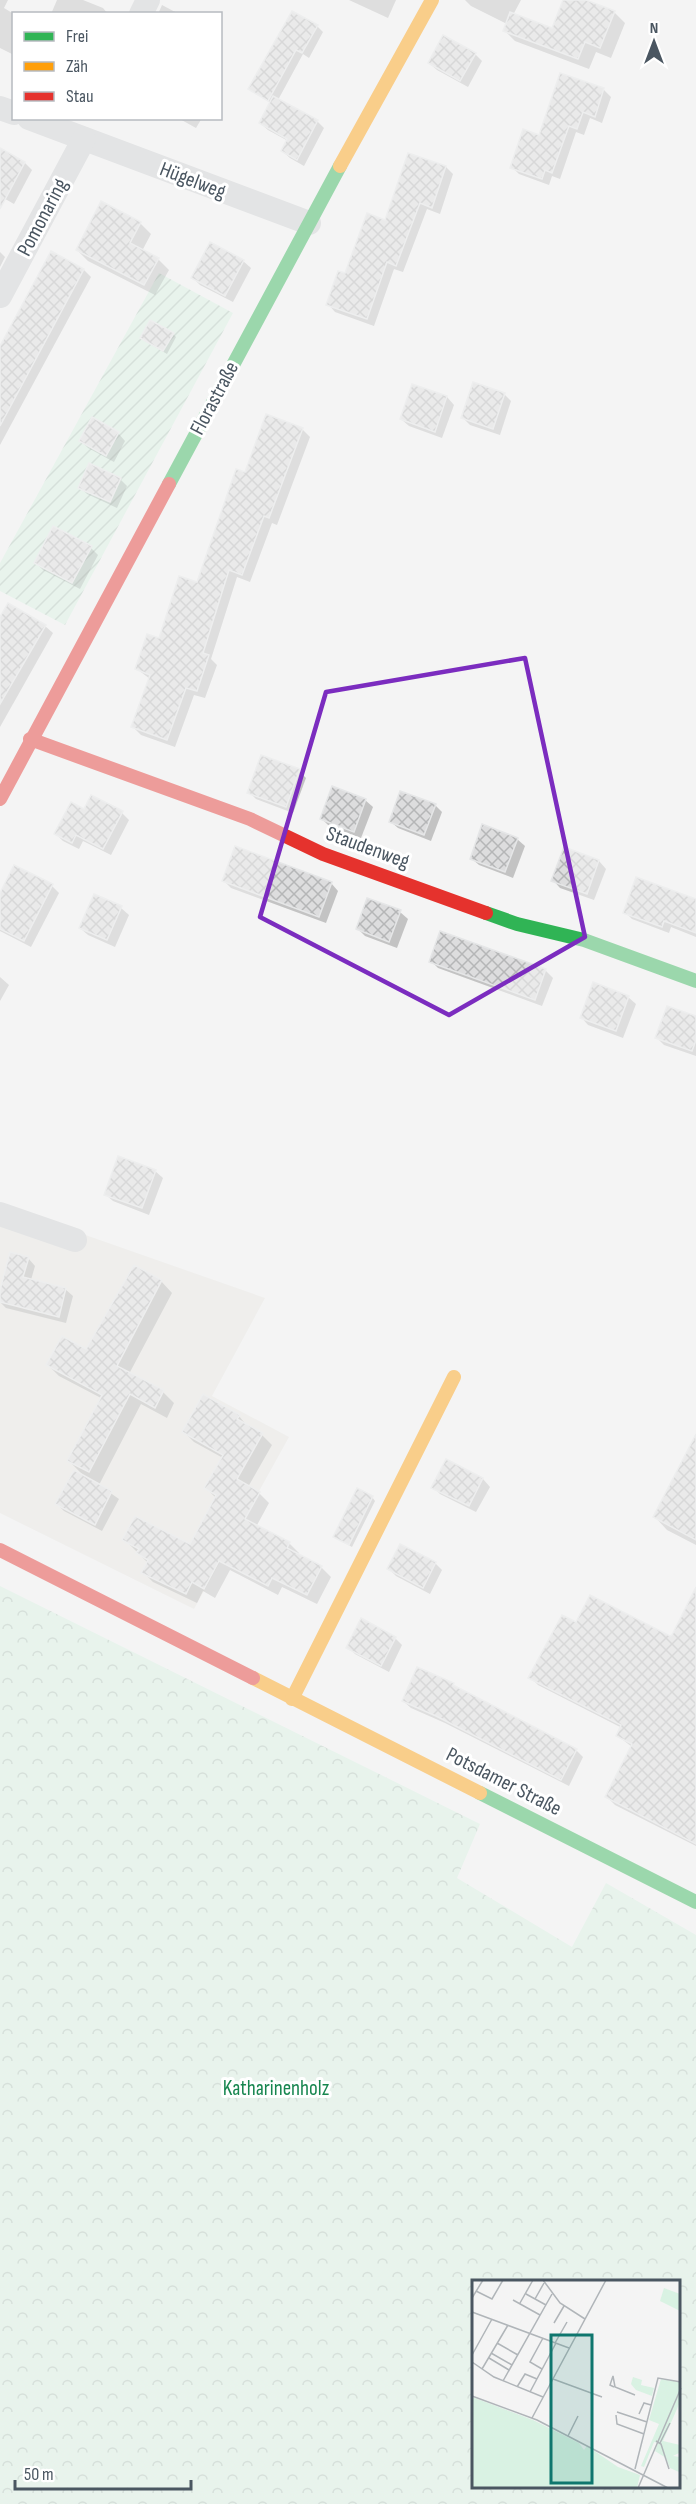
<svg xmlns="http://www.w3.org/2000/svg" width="696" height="2504" viewBox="0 0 696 2504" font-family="'Sofia Sans Condensed',sans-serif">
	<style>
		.commercial { fill: #e8e7e3 }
		.forest { fill: url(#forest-crowns); fill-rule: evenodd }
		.garden { fill: url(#garden-furrows) }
		.shadow { fill: #0003 }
		.building { fill: url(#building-cross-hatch); stroke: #e5e6e7; stroke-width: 1.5 }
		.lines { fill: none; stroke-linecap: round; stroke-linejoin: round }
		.street { stroke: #ced0d2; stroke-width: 24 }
		.fast { stroke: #30b455; stroke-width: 14 }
		.slow { stroke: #ff9f0a; stroke-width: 14 }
		.jam { stroke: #e5322d; stroke-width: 14 }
		.marked { fill: none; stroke: #7b2cbf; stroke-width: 4.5; stroke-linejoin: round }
		.labels { text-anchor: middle; stroke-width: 6; stroke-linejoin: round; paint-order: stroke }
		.street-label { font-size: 21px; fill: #4a5661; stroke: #fff }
		.park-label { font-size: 21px; fill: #17864f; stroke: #fff }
		.inset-road { fill: none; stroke: #b0b5b9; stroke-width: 1.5 }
		.view { fill: #0f766e; fill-opacity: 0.15; stroke: #0f766e; stroke-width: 3 }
		.inset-edge { fill: none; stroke: #4a5661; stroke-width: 3 }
	</style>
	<defs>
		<pattern id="forest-crowns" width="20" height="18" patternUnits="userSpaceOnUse" patternTransform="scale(1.5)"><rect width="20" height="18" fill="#d9f2e3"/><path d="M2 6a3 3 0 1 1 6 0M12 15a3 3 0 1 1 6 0" fill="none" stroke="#b2c7bb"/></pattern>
		<pattern id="garden-furrows" width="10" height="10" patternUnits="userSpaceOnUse" patternTransform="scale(1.5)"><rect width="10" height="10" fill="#d9f2e3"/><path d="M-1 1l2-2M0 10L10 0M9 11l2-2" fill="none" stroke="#b2c7bb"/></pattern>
		<pattern id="building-cross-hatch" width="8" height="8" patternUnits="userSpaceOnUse" patternTransform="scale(1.5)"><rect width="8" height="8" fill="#ddddde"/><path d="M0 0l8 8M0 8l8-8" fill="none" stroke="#b5b6b7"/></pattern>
	</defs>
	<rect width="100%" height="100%" fill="#f4f4f4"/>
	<polygon class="commercial" points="0,1205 265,1298 212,1396 289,1437 194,1609 0,1513"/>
	<path class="forest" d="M0 1586 480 1824 457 1878 572 1947 606 1883 696 1935V2504H0ZM474 2282H680V2488H474Z"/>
	<polygon class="garden" points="159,273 233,313 65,625 0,591 0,563"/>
	<g class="shadow">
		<polygon points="0,0 8,0 4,8 14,14 14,55 0,48"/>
		<polygon points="57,0 83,0 103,8 108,14 51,14"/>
		<polygon points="349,0 396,0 388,18"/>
		<polygon points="465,0 521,0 513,15 553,30 565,0 581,0 614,12 625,23 611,58 596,52 589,69 515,41 505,31 507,24 471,6"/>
		<polygon points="162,5 179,14 158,14"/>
		<polygon points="317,26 323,32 309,58 303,54 278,100 317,121 324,128 304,166 290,158 282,151 288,141 268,130 260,123 271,103 250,89"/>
		<polygon points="475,54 482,61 468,87 437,70 429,63"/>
		<polygon points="561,75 604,90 611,97 602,123 590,118 584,135 576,132 560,179 552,176 549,185 519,174 512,167 540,137"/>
		<polygon points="178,118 202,118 196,128"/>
		<polygon points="0,150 25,163 32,170 14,204 0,196"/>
		<polygon points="409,155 446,167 453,174 440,214 427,209 403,272 394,269 374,326 335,312 328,304 346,275 386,222"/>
		<polygon points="140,223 151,234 142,251 158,259 169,270 155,295 88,261 77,250"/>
		<polygon points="210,244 243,261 251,268 233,302 200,285 193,278"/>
		<polygon points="0,252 5,257 0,267"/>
		<polygon points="51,253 84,270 91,277 0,445 0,349"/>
		<polygon points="173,334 176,337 167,354 145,341"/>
		<polygon points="413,386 447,397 454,405 442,438 409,426 401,419"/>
		<polygon points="504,394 511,401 500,435 470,425 463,418"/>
		<polygon points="92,419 118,433 125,441 114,462 88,448 81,441"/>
		<polygon points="302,429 310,437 277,525 272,523 250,582 237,577 211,659 217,665 205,698 194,695 175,747 141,735 133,727 150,679 137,669 160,640 198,584 246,474"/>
		<polygon points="120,479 127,486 117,508 87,494 80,487"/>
		<polygon points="91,548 98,555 80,589 43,570 36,563"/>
		<polygon points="0,620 45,626 53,633 0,727"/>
		<polygon points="299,771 306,778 293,813 256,799 249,792"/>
		<polygon points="365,800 373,807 361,838 329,826 322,819"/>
		<polygon points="435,805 442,812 431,841 398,828 390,821"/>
		<polygon points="85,811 122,813 129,820 111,855 83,841 79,849 63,841 56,834"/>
		<polygon points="517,839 525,846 513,878 479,865 471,858"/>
		<polygon points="565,849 599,861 606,869 594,900 560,888 553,880"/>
		<polygon points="223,880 331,883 338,891 326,923 231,888"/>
		<polygon points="52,886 59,893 31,947 0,931 0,896"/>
		<polygon points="94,896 121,908 129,915 115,947 88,935 80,928"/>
		<polygon points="696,900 696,937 671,927 669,933 632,919 625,912"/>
		<polygon points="400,912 408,919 397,948 365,936 358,929"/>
		<polygon points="431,961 545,970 553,978 542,1006 438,968"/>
		<polygon points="0,977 9,985 0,1001"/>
		<polygon points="628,997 636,1004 623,1038 588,1025 581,1017"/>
		<polygon points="696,1018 696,1056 664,1045 657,1038"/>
		<polygon points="155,1171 163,1178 149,1215 113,1201 105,1194"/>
		<polygon points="28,1258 35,1266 31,1280 65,1289 73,1296 66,1323 6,1308 0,1302 0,1296"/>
		<polygon points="161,1281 172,1293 129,1374 163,1392 174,1403 167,1418 141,1404 99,1485 119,1499 102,1531 64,1511 57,1504 84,1476 69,1461 101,1398 59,1376 48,1365 87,1351"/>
		<polygon points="239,1416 248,1427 262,1435 272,1445 248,1487 259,1493 269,1503 256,1527 289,1543 299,1553 298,1555 321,1567 331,1577 317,1604 282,1587 278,1595 230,1570 215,1598 203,1591 197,1603 153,1582 143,1572 148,1563 124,1539 191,1546 216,1498 206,1488 223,1458 194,1442 184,1432"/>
		<polygon points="446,1461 483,1479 490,1487 476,1512 440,1494 433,1487"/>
		<polygon points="696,1466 696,1545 667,1530 655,1517"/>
		<polygon points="372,1497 375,1501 352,1547 338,1539 334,1536"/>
		<polygon points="435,1563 442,1570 430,1594 396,1576 389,1569"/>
		<polygon points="696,1590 696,1846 615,1805 607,1797 632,1747 618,1736 622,1728 538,1685 530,1677 577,1624 669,1638 673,1636"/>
		<polygon points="395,1638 402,1645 389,1672 355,1654 348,1647"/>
		<polygon points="453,1684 459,1690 576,1750 583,1757 569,1786 445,1723 411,1708 403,1701"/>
	</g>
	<g class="building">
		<polygon points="563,0 586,0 615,11 600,48 585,42 578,59 503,31 510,12 552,28"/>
		<polygon points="292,11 318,25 302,53 296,50 268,101 248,89"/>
		<polygon points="443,35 476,53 460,81 428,63"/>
		<polygon points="560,73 604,88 595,117 583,112 577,129 569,126 552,173 545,170 542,179 510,168 523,129 539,135"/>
		<polygon points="273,96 318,120 297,160 281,151 287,139 259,123"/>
		<polygon points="0,148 25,162 0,209"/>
		<polygon points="408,153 446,166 432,208 420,203 396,266 387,262 367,319 326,305 338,271 345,273 367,213 385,220"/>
		<polygon points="101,201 141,222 130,243 159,258 144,285 76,250"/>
		<polygon points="210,242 244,260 225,296 191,278"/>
		<polygon points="51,251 84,269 0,426 0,346"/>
		<polygon points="150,320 174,333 163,351 140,338"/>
		<polygon points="473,382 505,393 493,429 461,418"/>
		<polygon points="412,384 447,396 435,432 400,419"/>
		<polygon points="266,414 303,428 269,518 264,516 242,575 229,570 203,653 209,655 197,691 186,688 167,740 131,727 150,675 135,669 147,634 159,638 179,576 197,582 236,469 245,472"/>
		<polygon points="92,417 119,432 106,456 79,441"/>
		<polygon points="89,463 121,478 110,502 78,488"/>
		<polygon points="53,526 92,546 72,583 34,563"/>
		<polygon points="8,603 46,625 0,704 0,617"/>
		<polygon points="261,755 300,769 286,807 247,793"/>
		<polygon points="332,786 366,799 354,832 320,819"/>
		<polygon points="400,791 436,804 424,835 389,822"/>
		<polygon points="91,795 123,811 103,849 76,835 72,843 54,834 71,802 84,809"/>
		<polygon points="482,824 518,838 505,872 470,859"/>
		<polygon points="235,846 332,882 319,917 222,881"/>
		<polygon points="564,847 599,860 587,894 551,881"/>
		<polygon points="14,865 53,884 24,941 0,929 0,893"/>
		<polygon points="636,877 696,899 696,933 664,921 662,927 623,913"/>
		<polygon points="94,894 122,906 107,940 79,928"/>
		<polygon points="367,898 401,910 389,942 356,929"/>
		<polygon points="440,931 546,969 535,1000 429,962"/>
		<polygon points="593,982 629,996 616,1031 580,1018"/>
		<polygon points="667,1006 696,1016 696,1040 692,1051 655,1038"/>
		<polygon points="118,1156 156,1170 142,1208 104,1195"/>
		<polygon points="10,1252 29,1257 23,1277 66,1288 59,1317 0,1302 0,1290"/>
		<polygon points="134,1265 162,1280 117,1366 164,1390 155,1408 130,1394 89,1472 67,1461 102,1395 46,1365 62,1336 86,1349"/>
		<polygon points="203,1394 240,1415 237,1419 263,1433 237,1479 260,1492 245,1519 290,1542 287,1548 322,1566 307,1595 272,1578 268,1586 219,1561 204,1589 192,1582 186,1594 141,1573 148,1560 136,1553 139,1549 122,1540 135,1516 190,1544 216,1495 204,1488 223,1455 182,1432"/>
		<polygon points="696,1434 696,1540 653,1517"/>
		<polygon points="446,1459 483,1478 469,1506 431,1488"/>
		<polygon points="74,1470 112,1491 95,1525 55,1504"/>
		<polygon points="357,1488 373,1496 349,1545 333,1537"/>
		<polygon points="400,1544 436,1562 423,1588 387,1569"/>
		<polygon points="696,1587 696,1844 605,1797 632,1744 616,1736 621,1725 528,1678 562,1615 576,1622 590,1595 670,1636 672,1635"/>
		<polygon points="361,1618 396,1637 381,1666 346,1648"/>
		<polygon points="417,1667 454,1683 453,1685 577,1749 561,1780 436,1716 402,1701"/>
	</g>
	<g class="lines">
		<g class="street">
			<polyline points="141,14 148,0"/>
			<polyline points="0,108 14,113"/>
			<polyline points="29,118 309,223"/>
			<polyline points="0,296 84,139"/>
			<polyline points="0,1214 75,1240"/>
		</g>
		<g class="fast">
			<polyline points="169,484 340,166"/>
			<polyline points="486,913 517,924 584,940 696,981"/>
			<polyline points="480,1793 696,1902"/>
		</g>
		<g class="slow">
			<polyline points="340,166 432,0"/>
			<polyline points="253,1678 480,1793"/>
			<polyline points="292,1699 454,1377"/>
		</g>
		<g class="jam">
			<polyline points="30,739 250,819 323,854 486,913"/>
			<polyline points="0,799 169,484"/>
			<polyline points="0,1550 253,1678"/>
		</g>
	</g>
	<path d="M0 0H696V2504H0ZM525 658 585 937 449 1015 260 917 326 692Z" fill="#f4f4f4" fill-opacity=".55" fill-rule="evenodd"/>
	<path class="marked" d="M525 658 585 937 449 1015 260 917 326 692Z"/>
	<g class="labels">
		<g class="street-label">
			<text transform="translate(193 180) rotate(21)" y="7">Hügelweg</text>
			<text transform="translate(42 217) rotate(-62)" y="7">Pomonaring</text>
			<text transform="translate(214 398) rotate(-62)" y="7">Florastraße</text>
			<text transform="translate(368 847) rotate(20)" y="7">Staudenweg</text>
			<text transform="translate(504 1781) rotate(27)" y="7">Potsdamer Straße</text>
		</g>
		<g class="park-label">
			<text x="276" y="2095">Katharinenholz</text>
		</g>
	</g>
	<g transform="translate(472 2280)">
		<rect width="208" height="208" fill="#f4f4f4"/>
		<path d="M189 99 208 102V122L191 161 208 165 207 173 201 176 208 177 207 192 198 188 194 178 183 171 186 163 182 162 172 187 169 186 187 144 177 140ZM0 117 61 140 107 163 112 170 115 166 146 187 168 195 165 208H0Z" fill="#d9f2e3"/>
		<path d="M192 8 208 14V31L188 21ZM161 97 170 100 169 105 182 108 180 116 164 110 159 104Z" fill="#d9f2e3"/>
		<path class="inset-road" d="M71 0 88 23 113 39M4 11 20 19 31 0M54 14 74 25M0 18 11 0M63 19 72 3M41 20 68 35M48 23 61 0M0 32 97 68M82 43 92 26M25 63 46 75M83 63 95 42M19 73 40 85M0 75 20 39M17 78 37 90M0 82 22 97 71 117M10 89 36 45M70 89 58 82 71 58M81 99 130 117M31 101 80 14M45 107 53 94 65 99M142 107 138 105 141 96 143 107 163 115M58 112 84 63M0 116 65 140 196 208M145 132 175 142M167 134 172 123 179 125M144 135 145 144 172 154M60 138 134 0M96 156 106 136M184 161 189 164 197 189M188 163 198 143M163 189 186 98 209 102M166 208 209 108"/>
		<path class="view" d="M79 55H120V203H79Z"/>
		<rect width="208" height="208" class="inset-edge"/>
	</g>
	<rect x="12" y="12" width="210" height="108" fill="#ffffff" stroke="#b7bbc0" stroke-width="1.5"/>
	<rect x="24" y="32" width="30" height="9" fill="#30b455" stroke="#b7bbc0" stroke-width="1.5"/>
	<text x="66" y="42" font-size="18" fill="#4a5661">Frei</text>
	<rect x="24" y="62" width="30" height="9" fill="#ff9f0a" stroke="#b7bbc0" stroke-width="1.5"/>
	<text x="66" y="72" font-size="18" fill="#4a5661">Zäh</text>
	<rect x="24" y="92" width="30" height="9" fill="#e5322d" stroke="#b7bbc0" stroke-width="1.5"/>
	<text x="66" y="102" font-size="18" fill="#4a5661">Stau</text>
	<g transform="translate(654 42)" stroke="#ffffff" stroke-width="4.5" paint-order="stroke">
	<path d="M0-4.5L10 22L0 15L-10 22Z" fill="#4a5661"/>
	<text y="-9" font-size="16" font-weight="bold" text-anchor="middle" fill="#4a5661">N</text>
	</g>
	<path d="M15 2480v9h176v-9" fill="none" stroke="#4a5661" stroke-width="3"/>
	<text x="24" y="2480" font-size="18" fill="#4a5661" stroke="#ffffff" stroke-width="4.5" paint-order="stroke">50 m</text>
</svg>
